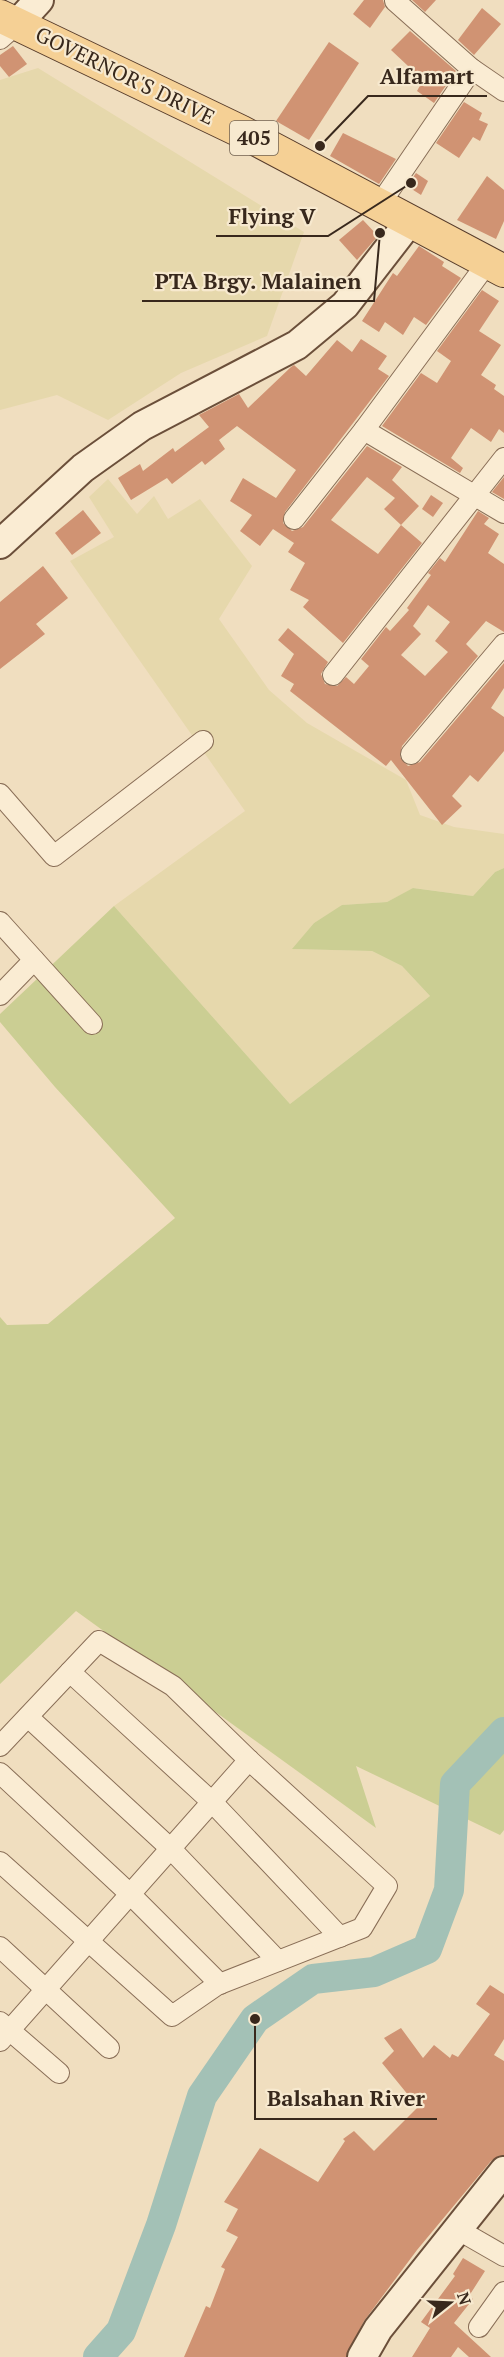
<svg xmlns="http://www.w3.org/2000/svg" width="504" height="2357" viewBox="0 0 504 2357" font-family="'PT Serif',serif">
	<style>
		.farmland { fill: #e6d8ac }
		.green { fill: #cbce93 }
		.lines { fill: none; stroke-linecap: round; stroke-linejoin: round }
		.river { stroke: #a3c1b6; stroke-width: 30 }
		.building { fill: #d09373; fill-rule: evenodd }
		.street-casing { stroke: #896e57; stroke-width: 22 }
		.secondary-casing { stroke: #6b4f3a; stroke-width: 32 }
		.primary-casing { stroke: #573c2b; stroke-width: 34 }
		.street { stroke: #faecd3; stroke-width: 20 }
		.secondary { stroke: #faecd3; stroke-width: 28 }
		.primary { stroke: #f5d095; stroke-width: 32 }
		.labels { text-anchor: middle; stroke-width: 4.5; stroke-linejoin: round; paint-order: stroke }
		.shield { fill: #f7e9cf; stroke: #716252; stroke-width: 1.5 }
		.shield-label { font-size: 20px; font-weight: bold; fill: #38281c }
		.street-label { font-size: 21px; fill: #38281c; stroke: #f7e9cf }
		.leader { fill: none; stroke: #38281c; stroke-width: 2 }
		.callout-dot { fill: #38281c; stroke: #f7e9cf; stroke-width: 2 }
		.callout-label { font-size: 22px; text-anchor: middle; font-weight: bold; fill: #38281c; stroke: #f7e9cf; stroke-width: 4.5; stroke-linejoin: round; paint-order: stroke }
	</style>
	<rect width="100%" height="100%" fill="#f0debf"/>
	<g class="farmland">
		<polygon points="38,68 304,232 267,336 181,373 108,420 57,395 0,410 0,80"/>
		<polygon points="108,479 137,514 154,496 168,519 200,499 252,566 219,619 269,690 307,723 406,780 420,815 454,827 504,834 504,868 495,872 473,896 414,888 387,902 343,905 314,923 293,949 372,951 402,966 430,996 290,1104 114,906 245,811 70,561 114,537 89,497"/>
	</g>
	<polygon class="green" points="504,868 504,1830 500,1835 356,1766 376,1828 76,1611 0,1684 0,1317 7,1325 48,1324 175,1218 55,1087 0,1022 0,1014 114,906 290,1104 430,996 402,966 372,951 292,949 314,923 342,905 387,902 413,888 473,896 495,872"/>
	<g class="lines">
		<polyline class="river" points="98,2357 121,2331 161,2225 202,2096 255,2019 313,1979 374,1972 427,1949 449,1890 455,1784 504,1732"/>
	</g>
	<g class="building">
		<polygon points="364,0 383,0 385,7 370,28 353,14"/>
		<polygon points="412,0 436,0 425,12"/>
		<polygon points="482,8 501,24 474,55 458,40"/>
		<polygon points="410,31 456,71 434,103 417,91 423,80 391,50"/>
		<polygon points="329,42 359,63 309,140 276,121"/>
		<polygon points="13,46 27,64 9,77 0,66 0,55"/>
		<polygon points="464,102 482,113 479,120 488,124 480,141 473,137 459,158 436,143"/>
		<polygon points="343,133 396,159 379,184 330,156"/>
		<polygon points="416,173 428,181 421,195 407,186"/>
		<polygon points="487,176 504,190 504,221 496,239 457,220"/>
		<polygon points="363,220 378,236 357,260 339,240"/>
		<polygon points="419,246 444,262 442,266 461,278 426,325 414,317 403,335 385,322 379,332 362,321 393,273 397,276"/>
		<polygon points="482,290 499,301 479,331 501,345 481,375 496,385 494,389 504,396 504,433 499,429 491,442 471,428 451,458 463,468 460,473 382,426 421,373 437,383 451,361 437,351"/>
		<path d="M361 339 387 356 378 369 389 376 285 512 283 523 292 531 303 527 367 446 402 467 392 480 419 506 401 525 422 543 343 643 303 607 309 600 290 590 305 563 288 552 294 543 273 529 260 546 240 531 252 515 230 501 243 478 276 498 296 470 237 426 219 440 225 449 205 465 202 461 172 484 167 478 131 500 118 478 140 464 143 471 173 448 175 452 209 427 199 415 239 394 248 408 291 367 294 365 306 376 337 340 352 352ZM367 477 395 498 384 509 401 525 378 554 331 520Z"/>
		<polygon points="504,477 504,499 492,492"/>
		<polygon points="431,495 443,503 433,517 422,509"/>
		<polygon points="83,510 101,533 72,555 55,533"/>
		<path d="M478 511 489 518 484 524 499 534 488 553 504 564V632L486 621 466 644 478 656 402 746 400 757 408 766 420 762 504 663V688L491 708 504 717V751L478 782 470 775 452 796 462 806 442 825 391 760 386 766 290 691 294 684 281 676 294 654 278 640 288 628 328 662 321 674 325 684 337 686 346 677 354 684 369 666 361 659 386 627 390 631 409 610 407 608 431 575 428 573 440 558 445 562ZM428 605 450 622 435 641 448 652 425 676 401 655 421 634 413 626Z"/>
		<polygon points="43,566 68,598 36,624 45,634 0,669 0,602"/>
		<polygon points="490,1985 504,1994 504,2039 494,2055 504,2061 504,2155 491,2161 417,2250 364,2321 346,2357 184,2357 206,2306 210,2308 225,2269 221,2267 238,2237 226,2231 238,2209 224,2202 260,2148 318,2182 345,2141 343,2139 354,2131 374,2151 418,2107 382,2063 394,2051 384,2038 401,2028 423,2058 434,2045 450,2058 452,2054 458,2057 490,2014 476,2004"/>
		<polygon points="463,2258 485,2271 469,2296 473,2299 454,2323 491,2357 469,2357 458,2347 451,2357 412,2357 430,2328 421,2322 455,2276 453,2274"/>
	</g>
	<g class="lines">
		<g class="street-casing">
			<g id="street">
				<polyline points="395,1 474,71"/>
				<polyline points="0,39 17,24"/>
				<polyline points="380,204 472,69 504,91"/>
				<polyline points="364,430 504,513"/>
				<polyline points="294,519 364,430 488,262"/>
				<polyline points="333,675 504,458"/>
				<polyline points="411,754 504,644"/>
				<polyline points="0,794 54,856 203,741"/>
				<polyline points="0,922 92,1024"/>
				<polyline points="0,995 34,960"/>
				<polyline points="70,1672 212,1802 340,1937"/>
				<polyline points="28,1717 170,1848 278,1961"/>
				<polyline points="0,1746 99,1641 173,1686 249,1760 387,1886 362,1928 217,1985 172,2016 0,1862"/>
				<polyline points="0,1773 130,1894 220,1984"/>
				<polyline points="0,1947 109,2048"/>
				<polyline points="0,2022 59,2073"/>
				<polyline points="0,2041 249,1760"/>
				<polyline points="457,2229 504,2256"/>
				<polyline points="479,2327 504,2292"/>
			</g>
		</g>
		<g class="secondary-casing">
			<g id="secondary">
				<polyline points="17,24 39,0"/>
				<polyline points="0,544 83,468 142,426 297,345 345,305 410,221"/>
				<polyline points="362,2357 378,2329 504,2171"/>
			</g>
		</g>
		<g class="primary-casing">
			<polyline id="primary" points="0,16 240,131 504,271"/>
		</g>
		<use href="#street" class="street"/>
		<use href="#secondary" class="secondary"/>
		<use href="#primary" class="primary"/>
	</g>
	<g class="labels">
		<rect class="shield" x="230" y="121" width="48" height="34" rx="4.5"/>
		<g class="shield-label">
			<text x="254" y="145">405</text>
		</g>
		<g class="street-label">
			<text transform="translate(125 76) rotate(26)" y="7">GOVERNOR'S DRIVE</text>
		</g>
	</g>
	<path class="leader" d="M320 146L368 96H487M411 183L328 236H216M380 233L374 301H142M255 2019L255 2119H437"/>
	<g class="callout-dot">
		<circle cx="320" cy="146" r="6"/>
		<circle cx="411" cy="183" r="6"/>
		<circle cx="380" cy="233" r="6"/>
		<circle cx="255" cy="2019" r="6"/>
	</g>
	<g class="callout-label">
		<text x="427" y="84">Alfamart</text>
		<text x="272" y="224">Flying V</text>
		<text x="258" y="289">PTA Brgy. Malainen</text>
		<text x="346" y="2106">Balsahan River</text>
	</g>
	<g transform="translate(450 2303) rotate(72)" stroke="#f7e9cf" stroke-width="4.5" paint-order="stroke">
	<path d="M0-4.5L10 22L0 15L-10 22Z" fill="#38281c"/>
	<text y="-9" font-size="16" font-weight="bold" text-anchor="middle" fill="#38281c">N</text>
	</g>
</svg>
